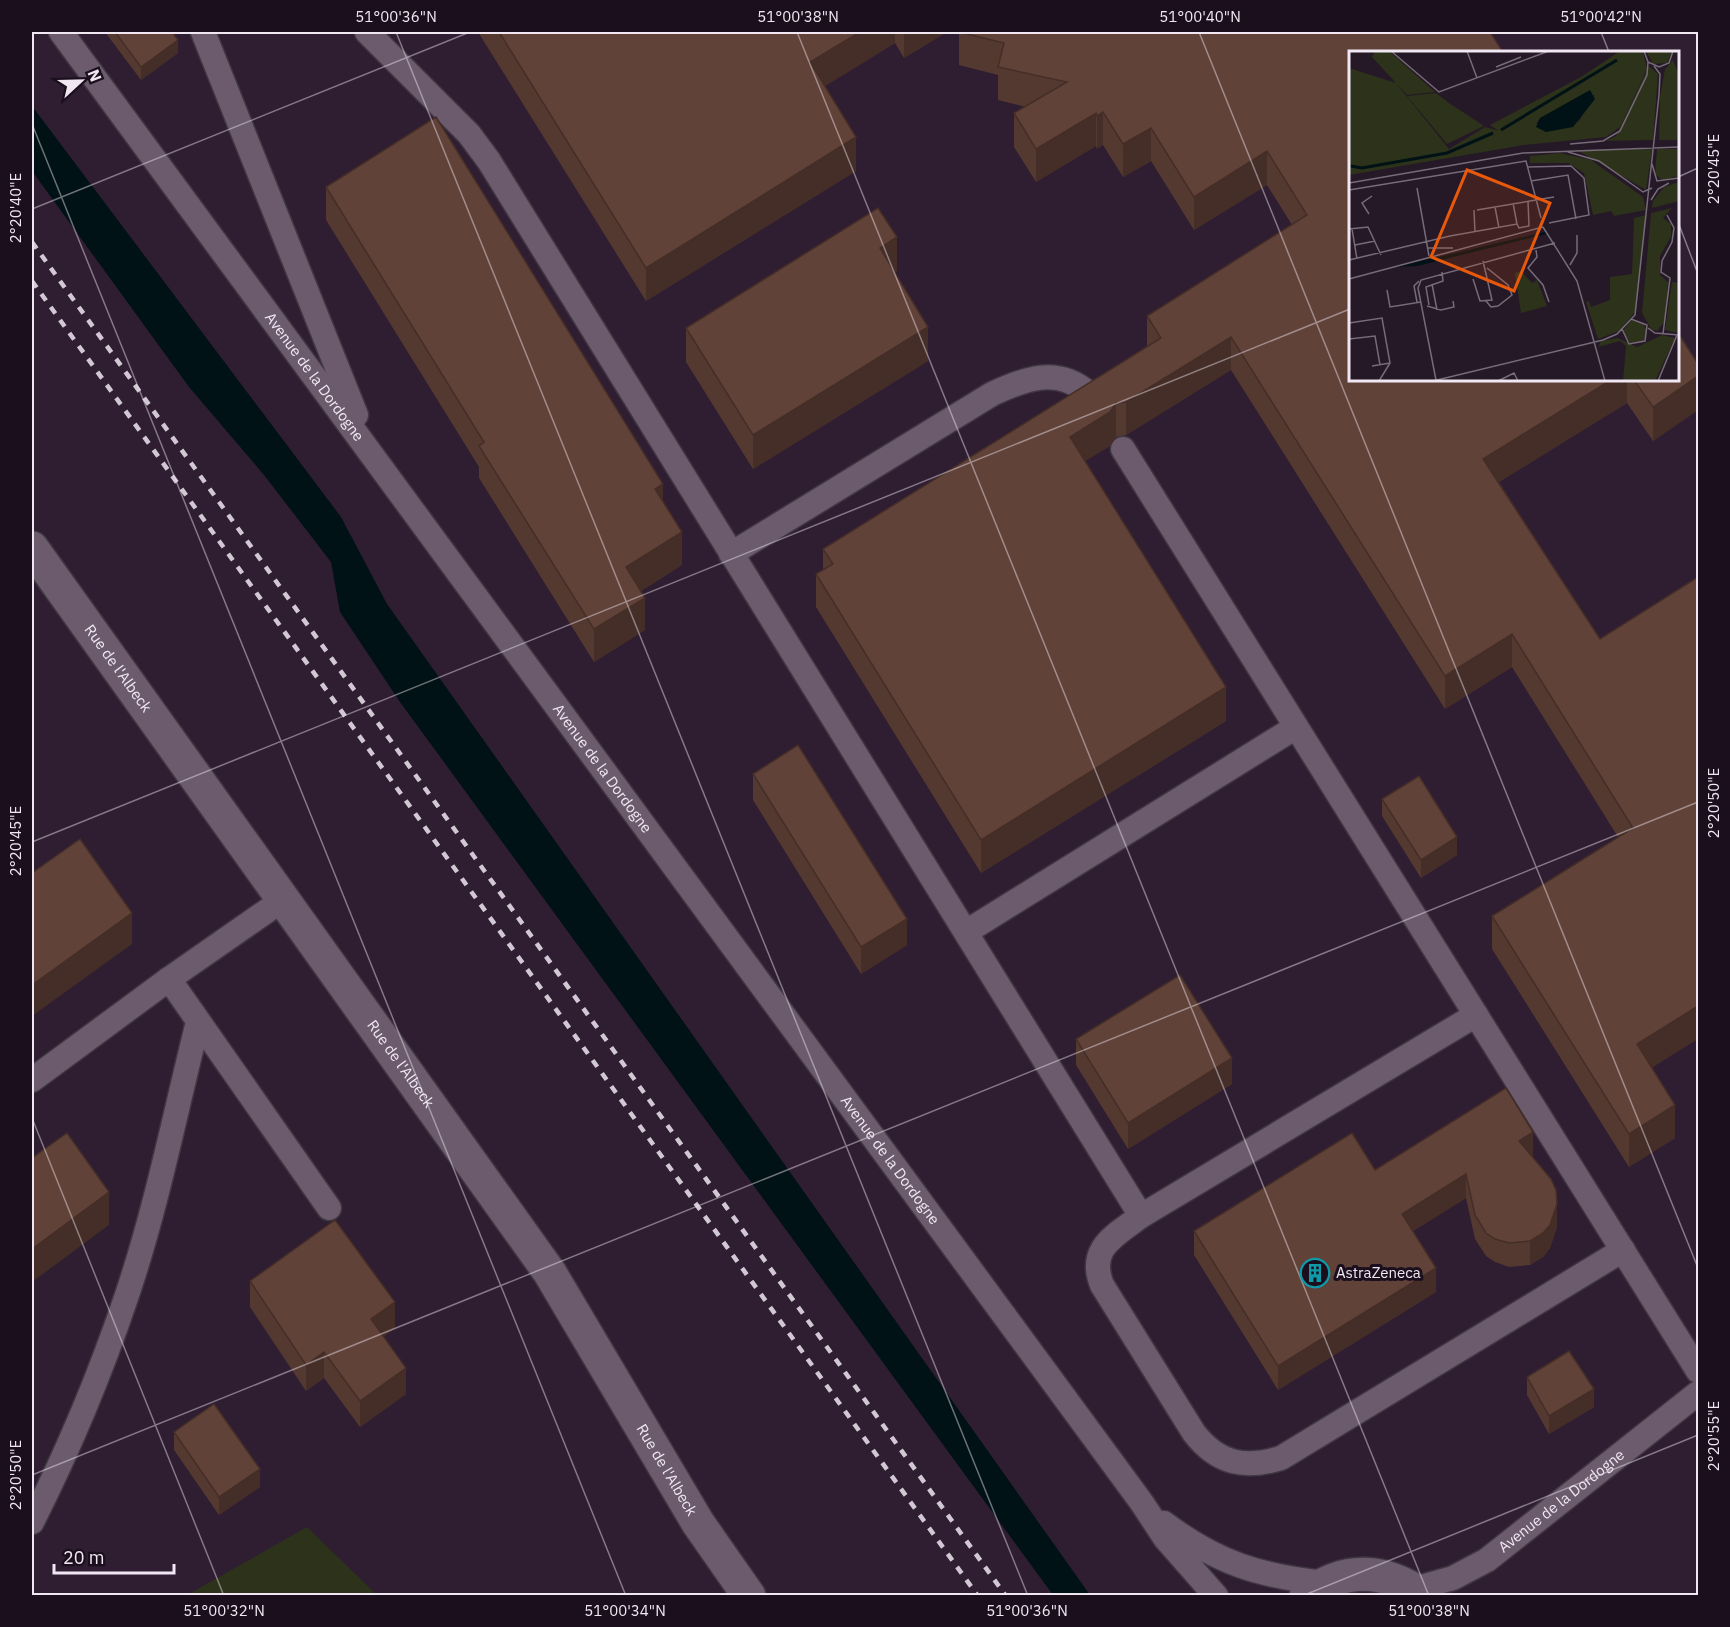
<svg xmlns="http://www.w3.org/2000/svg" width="1730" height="1627" viewBox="0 0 1730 1627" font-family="'IBM Plex Sans',sans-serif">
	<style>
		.built { fill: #2f1d32; fill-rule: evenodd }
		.green { fill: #2d321b }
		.water { fill: #001215 }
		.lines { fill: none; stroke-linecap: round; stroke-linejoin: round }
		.lane-casing { stroke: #403642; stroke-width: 27 }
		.street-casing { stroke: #403642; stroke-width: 36 }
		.lane { stroke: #6b5b6d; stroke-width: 24 }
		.street { stroke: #6b5b6d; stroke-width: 33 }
		.rail { stroke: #d2c8d4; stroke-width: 4.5; stroke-dasharray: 8 8; stroke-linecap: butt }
		.wall { fill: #533930 }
		.shaded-wall { fill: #442e27 }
		.building { fill: #614238; stroke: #442e27; stroke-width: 1.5 }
		.ticks { fill: none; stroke: #f0e7f2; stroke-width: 1.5; stroke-opacity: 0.45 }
		.labels { text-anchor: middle; stroke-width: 6; stroke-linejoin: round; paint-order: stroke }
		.street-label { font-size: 15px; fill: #f0e7f2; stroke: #1b0f1e }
		.poi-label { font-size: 15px; fill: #f0e7f2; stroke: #1b0f1e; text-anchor: start }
		.inset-river { fill: none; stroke: #001215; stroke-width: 3 }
		.inset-road { fill: none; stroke: #766b78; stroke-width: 1.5 }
		.view { fill: #e8590c; fill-opacity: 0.15; stroke: #e8590c; stroke-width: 3 }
		.inset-edge { fill: none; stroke: #f0e7f2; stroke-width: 3 }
		.neatline { fill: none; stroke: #f0e7f2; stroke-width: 2 }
		.ticks-label { font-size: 15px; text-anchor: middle; fill: #f0e7f2 }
	</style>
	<rect width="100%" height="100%" fill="#251827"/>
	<path class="built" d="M32 32H1695L1698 37V1595L32 1596ZM1350 52H1678V380H1350Z"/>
	<polygon class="green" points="307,1527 377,1595 187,1595"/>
	<polygon class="water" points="32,106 341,517 387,604 1090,1595 1053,1595 400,702 340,612 331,562 264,475 189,387 32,171"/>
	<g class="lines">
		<g class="lane-casing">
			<g id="lane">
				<path id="s1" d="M61 32 1142 1503 1165 1538 1216 1596"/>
				<polyline points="203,32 356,415"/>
				<polyline points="367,32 469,134 489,161 1141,1216"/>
				<polyline points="1123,449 1698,1371"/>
				<path d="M731 554 992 394C1024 379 1057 366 1088 393"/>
				<polyline points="966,932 1296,727"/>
				<polyline points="169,979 329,1208"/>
				<path d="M1476 1015 1141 1216C1116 1235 1087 1248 1102 1285L1194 1433C1218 1464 1245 1469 1281 1458L1623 1250"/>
				<polyline points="32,1080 169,979 284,899"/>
				<path d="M32 1522C69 1449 101 1372 127 1295 157 1206 175 1113 198 1022"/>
				<path d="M1164 1523C1217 1563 1259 1576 1325 1583"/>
				<path id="s2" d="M1414 1589 1453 1578 1487 1560 1698 1393"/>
			</g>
		</g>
		<g class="street-casing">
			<g id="street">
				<path id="s3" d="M32 548 550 1273 698 1523 749 1596"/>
				<path d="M1306 1596C1344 1566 1385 1568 1423 1596"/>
			</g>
		</g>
		<use href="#lane" class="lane"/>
		<use href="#street" class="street"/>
		<g class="rail">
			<polyline points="32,242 1006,1596"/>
			<polyline points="32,281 978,1596"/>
		</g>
	</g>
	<g class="wall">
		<polygon points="105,32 172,32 178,53 141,80"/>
		<polygon points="478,32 947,32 904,58 895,43 825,86 856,171 646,301"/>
		<polygon points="959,32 1490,32 1350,380 1677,380 1698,364 1698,410 1653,441 1627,403 1499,482 1600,639 1698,577 1652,1068 1675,1138 1629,1167 1492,949 1492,916 1618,837 1512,667 1445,709 1231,370 1126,435 1116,437 1110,446 1085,461 1226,721 981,873 816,607 816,574 823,570 823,549 1147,347 1147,316 1292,225 1267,185 1194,230 1151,161 1123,177 1103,145 1097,149 1096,146 1036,182 1014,147 1014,113 1026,107 998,100 998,75 959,65"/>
		<polygon points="326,187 663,501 682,565 641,591 645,630 594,662 479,478 479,467 326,220"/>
		<polygon points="897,271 895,272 928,361 753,469 686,362 686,328"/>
		<polygon points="753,774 907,945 861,974 753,800"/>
		<polygon points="1382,799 1457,855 1421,878 1382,816"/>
		<polygon points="1076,1039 1232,1084 1128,1149 1076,1065"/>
		<polygon points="1533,1156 1532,1157 1557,1227 1550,1248 1543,1257 1530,1265 1509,1267 1495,1262 1486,1256 1475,1239 1466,1198 1413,1231 1436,1292 1278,1390 1194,1255 1194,1231 1375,1170"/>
		<polygon points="250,1281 395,1328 383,1337 406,1394 360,1427 324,1378 306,1391 250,1307"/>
		<polygon points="1527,1377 1594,1407 1549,1434 1527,1395"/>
		<polygon points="174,1432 260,1487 219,1515 174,1450"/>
	</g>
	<g class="shaded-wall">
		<polygon points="860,32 895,32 895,43 810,95 810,62"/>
		<polygon points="904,32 947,32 904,58"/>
		<polygon points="178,40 178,53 141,80 141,67"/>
		<polygon points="1103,112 1103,145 1097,149 1097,116"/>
		<polygon points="1096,113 1096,146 1036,182 1036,149"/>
		<polygon points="1151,128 1151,161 1123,177 1123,144"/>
		<polygon points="856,137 856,171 646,301 646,268"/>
		<polygon points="1267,151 1267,185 1194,230 1194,197"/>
		<polygon points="897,237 897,271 880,282 880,248"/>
		<polygon points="928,327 928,361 753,469 753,435"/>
		<polygon points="1231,337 1231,370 1126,435 1126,402"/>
		<polygon points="1698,376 1698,410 1653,441 1653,407"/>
		<polygon points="1611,380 1627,380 1627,403 1483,492 1483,459"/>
		<polygon points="1116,403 1116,437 1110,446 1070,470 1070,437"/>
		<polygon points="663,484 663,517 655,489"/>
		<polygon points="682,532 682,565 626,600 626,567"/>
		<polygon points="645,598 645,630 594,662 594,629"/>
		<polygon points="1512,634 1512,667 1445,709 1445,676"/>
		<polygon points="1226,687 1226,721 981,873 981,840"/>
		<polygon points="1457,837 1457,855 1421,878 1421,860"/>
		<polygon points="132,913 132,944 32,1016 32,985"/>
		<polygon points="907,919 907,945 861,974 861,947"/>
		<polygon points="1698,1006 1698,1039 1637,1077 1637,1044"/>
		<polygon points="1232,1058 1232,1084 1128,1149 1128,1123"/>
		<polygon points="1675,1105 1675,1138 1629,1167 1629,1134"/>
		<polygon points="1533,1132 1533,1156 1519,1165 1519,1141"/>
		<polygon points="1466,1174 1466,1198 1402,1238 1402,1214"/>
		<polygon points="109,1192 109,1225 32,1282 32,1249"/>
		<polygon points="1557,1204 1557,1227 1550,1248 1543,1257 1530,1265 1530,1241"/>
		<polygon points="1436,1268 1436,1292 1278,1390 1278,1366"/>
		<polygon points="395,1302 395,1328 371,1346 371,1319"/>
		<polygon points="324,1352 324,1378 306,1391 306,1365"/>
		<polygon points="406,1368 406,1394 360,1427 360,1401"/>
		<polygon points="1594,1389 1594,1407 1549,1434 1549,1416"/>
		<polygon points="260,1469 260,1487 219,1515 219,1497"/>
	</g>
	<g class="building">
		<polygon points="115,32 172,32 178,40 141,67"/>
		<polygon points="499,32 860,32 810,62 856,137 646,268"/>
		<polygon points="959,32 1490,32 1503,52 1350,52 1350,380 1611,380 1483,459 1600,639 1698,577 1698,1006 1637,1044 1675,1105 1629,1134 1492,916 1633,828 1512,634 1445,676 1231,337 1126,402 1116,403 1110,412 1070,437 1226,687 981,840 816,574 833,564 823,549 1161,338 1147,316 1307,215 1267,151 1194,197 1151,128 1123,144 1103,112 1097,116 1096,113 1036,149 1014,113 1067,82 998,67 1004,43"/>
		<polygon points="436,117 663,484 655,489 682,532 626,567 645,598 594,629 479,446 484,442 326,187"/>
		<polygon points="878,208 897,237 880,248 928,327 753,435 686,328"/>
		<polygon points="1677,331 1698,364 1698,376 1653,407 1634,380 1677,380"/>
		<polygon points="798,745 907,919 861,947 753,774"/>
		<polygon points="1419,776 1457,837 1421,860 1382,799"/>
		<polygon points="80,839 132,913 32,985 32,873"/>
		<polygon points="1180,975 1232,1058 1128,1123 1076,1039"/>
		<polygon points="1506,1088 1533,1132 1519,1141 1551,1179 1556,1190 1557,1204 1550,1225 1543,1233 1530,1241 1509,1243 1495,1239 1486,1233 1475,1215 1466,1174 1402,1214 1436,1268 1278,1366 1194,1231 1352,1133 1375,1170"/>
		<polygon points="67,1133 109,1192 32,1249 32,1158"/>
		<polygon points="335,1220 395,1302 371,1319 406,1368 360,1401 324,1352 306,1365 250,1281"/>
		<polygon points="1569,1351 1594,1389 1549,1416 1527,1377"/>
		<polygon points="214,1404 260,1469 219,1497 174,1432"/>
	</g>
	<path class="ticks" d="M396 32 1028 1596M797 32 1429 1596M1199 32 1698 1268M1601 32 1609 52M32 124 626 1596M1678 177 1698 168M32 209 470 32M1678 222 1698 274M32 842 1350 309M32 1118 224 1596M32 1475 1698 802M1302 1596 1698 1435"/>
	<defs>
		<g id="building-ring" transform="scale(1.5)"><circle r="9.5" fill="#1b0f1e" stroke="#0f9aa8" stroke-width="1.5"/><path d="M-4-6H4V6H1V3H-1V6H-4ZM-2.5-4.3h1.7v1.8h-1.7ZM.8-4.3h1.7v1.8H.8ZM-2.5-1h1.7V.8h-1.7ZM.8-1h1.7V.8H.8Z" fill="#0f9aa8"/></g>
	</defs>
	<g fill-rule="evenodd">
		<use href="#building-ring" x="1315" y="1273"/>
	</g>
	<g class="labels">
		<g class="street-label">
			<text dy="5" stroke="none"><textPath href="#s1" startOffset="428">Avenue de la Dordogne</textPath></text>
			<text dy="5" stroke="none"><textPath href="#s3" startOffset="148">Rue de l'Albeck</textPath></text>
			<text dy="5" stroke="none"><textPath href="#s1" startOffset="914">Avenue de la Dordogne</textPath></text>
			<text dy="5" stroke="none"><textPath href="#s3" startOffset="634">Rue de l'Albeck</textPath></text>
			<text dy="5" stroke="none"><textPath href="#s1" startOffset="1400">Avenue de la Dordogne</textPath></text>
			<text dy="5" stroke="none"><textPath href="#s3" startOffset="1120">Rue de l'Albeck</textPath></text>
			<text dy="5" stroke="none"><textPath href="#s2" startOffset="174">Avenue de la Dordogne</textPath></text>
		</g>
		<g class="poi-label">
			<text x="1336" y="1278">AstraZeneca</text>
		</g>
	</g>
	<g transform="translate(1349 51)">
		<rect width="330" height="330" fill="#251827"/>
		<path d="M26 0H40L86 41 58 44 23 6ZM271 0H294L298 18 271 76 257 86 175 94 0 124V17L47 32 100 98 136 76 150 80 141 74 232 26ZM246 44 230 70 187 73 191 67ZM297 0H323L318 12 304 13ZM324 9 330 24V89H310L311 46 316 18ZM300 15 309 23 304 89 257 90 267 85ZM87 42 100 52 135 75 98 93 58 45ZM303 98 297 139 228 99ZM308 98H330V125L313 129 306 123ZM211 102 242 109 294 146 297 159 265 165 262 160 244 164 235 122 219 112H181V105ZM330 131V150L303 157 304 150 315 136ZM323 157 314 167 322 173V186L311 205V224L319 231 316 270 308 280 302 278 293 262 302 162ZM297 164 287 260 270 280 249 288 237 251 240 250 242 256 261 249V226L283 223 285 167ZM172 220 183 232 188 229 198 255 172 262 166 222ZM323 231 330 232V282L316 279ZM282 269 295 273 298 282 294 290 281 292 274 280ZM313 284 326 287 306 330H274L277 295 271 290 249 296 252 290 269 287 288 296Z" fill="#2d321b" fill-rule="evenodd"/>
		<path d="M241 39 246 48 224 76 197 81 187 76 191 67ZM197 183 68 215 47 216 196 181Z" fill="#001215"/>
		<path class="inset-river" d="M152 79 268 9M2 115 13 117 98 102 144 82"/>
		<path class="inset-road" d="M42 0 90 41 200 0M118 0 128 27M295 0 299 11 310 16 320 12 324 0M147 16 172 6M221 93 254 90 271 80 298 24 299 11M219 101 250 110 294 141 303 137M303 113 308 130 330 127M178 116 222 115 235 127 240 164 200 172M182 130 219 124 227 168M0 132 174 102 330 96M68 137 80 205M0 139 177 110 192 167M302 149 309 138 320 132M164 152 168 173M146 156 150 177M125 159 126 181M128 159 205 146M20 163 13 152 23 145M194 176 228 230 256 330M0 178 19 176 32 204M3 178 8 208M6 194 26 190M79 197H104M187 199 188 206 179 217 194 234 200 251M0 209 101 185 168 173 170 177 180 175 179 150M221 214 228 202V184M0 228 194 176M124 228 131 250 143 249 134 210M83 233 88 259M38 239 41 256 72 251M137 250 142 256 149 255 163 244 159 234 138 217M68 251 65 235 70 230M80 254 77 236 94 230 93 221M78 255 92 259 105 256 104 250M0 272 33 267 41 312 30 330M299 277 306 282 330 284M273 278 280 293 296 290 298 274 282 268M314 283 321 227 312 221 313 210 323 191 325 177 318 164M0 288 26 285 31 314M23 315 41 312M87 329 69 237 72 229 206 192M84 330 254 289 268 283 286 264 310 44 311 23 305 15M149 330 165 322 169 330M309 330 328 284"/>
		<path class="view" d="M118 119 201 152 165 240 82 206Z"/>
		<rect width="330" height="330" class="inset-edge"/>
	</g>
	<rect width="1730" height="1627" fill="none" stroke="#1b0f1e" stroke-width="66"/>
	<g transform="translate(81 81) rotate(68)" stroke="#1b0f1e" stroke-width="4.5" paint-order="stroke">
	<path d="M0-4.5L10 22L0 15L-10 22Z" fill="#f0e7f2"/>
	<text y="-9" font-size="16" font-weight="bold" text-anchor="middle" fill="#f0e7f2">N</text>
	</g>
	<path d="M54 1564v9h120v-9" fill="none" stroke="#f0e7f2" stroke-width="3"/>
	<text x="63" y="1564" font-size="18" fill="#f0e7f2" stroke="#1b0f1e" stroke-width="4.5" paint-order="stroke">20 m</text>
	<rect x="33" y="33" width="1664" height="1561" class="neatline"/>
	<g class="ticks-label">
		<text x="396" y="22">51°00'36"N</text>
		<text x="798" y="22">51°00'38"N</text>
		<text x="1200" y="22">51°00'40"N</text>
		<text x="1601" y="22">51°00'42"N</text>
		<text transform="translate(1714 169) rotate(-90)" y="5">2°20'45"E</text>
		<text transform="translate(16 208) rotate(-90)" y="5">2°20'40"E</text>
		<text transform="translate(1714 803) rotate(-90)" y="5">2°20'50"E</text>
		<text transform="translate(16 841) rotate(-90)" y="5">2°20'45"E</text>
		<text transform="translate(1714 1436) rotate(-90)" y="5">2°20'55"E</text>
		<text transform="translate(16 1475) rotate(-90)" y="5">2°20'50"E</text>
		<text x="224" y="1616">51°00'32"N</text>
		<text x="625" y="1616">51°00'34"N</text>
		<text x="1027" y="1616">51°00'36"N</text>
		<text x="1429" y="1616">51°00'38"N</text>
	</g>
</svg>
